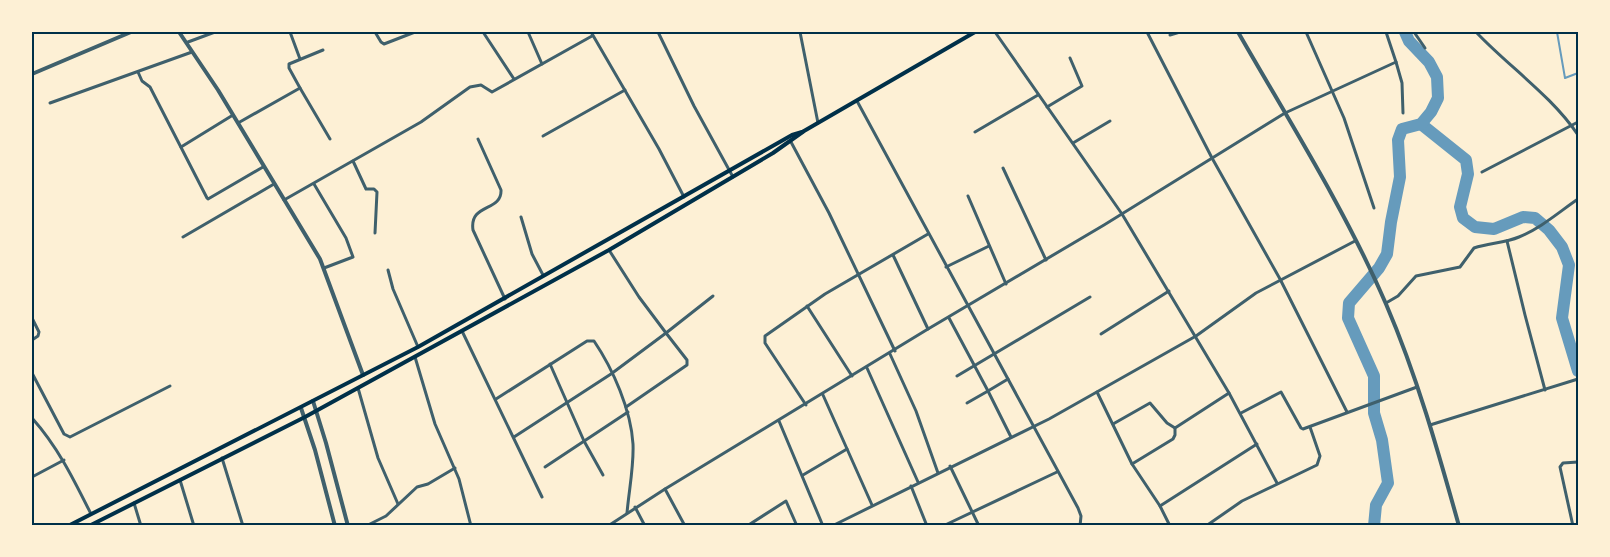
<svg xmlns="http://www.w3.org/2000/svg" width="1610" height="557" viewBox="0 0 1610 557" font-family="Inter,sans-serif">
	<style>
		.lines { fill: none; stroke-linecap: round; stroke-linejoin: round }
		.stream { stroke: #669bbc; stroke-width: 2 }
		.river { stroke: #669bbc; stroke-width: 12 }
		.minor { stroke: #3f606c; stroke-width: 3 }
		.tertiary { stroke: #3f606c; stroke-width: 4 }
		.secondary { stroke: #003049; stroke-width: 4 }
		.neatline { fill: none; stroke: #003049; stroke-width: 2 }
	</style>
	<rect width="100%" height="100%" fill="#fdf0d5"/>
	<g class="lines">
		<polyline class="stream" points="1557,32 1565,78 1578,73"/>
		<g class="river">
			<polyline points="1421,124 1466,160 1468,174 1460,207 1463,218 1475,227 1494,229 1523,217 1535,218 1549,230 1562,247 1569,265 1562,318 1578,371"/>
			<polyline points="1374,526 1376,505 1388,483 1382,440 1374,413 1374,376 1348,318 1349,303 1379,268 1387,254 1391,222 1400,177 1398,140 1402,129 1421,124 1431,112 1438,98 1437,77 1429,62 1409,41 1405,32"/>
		</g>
		<g class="minor">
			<polyline points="290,32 300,59"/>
			<polyline points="375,32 381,42 384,44 415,32"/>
			<polyline points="483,32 514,79"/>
			<polyline points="528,32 542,64"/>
			<polyline points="591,32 659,149 684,197"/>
			<polyline points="658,32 694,106 733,177"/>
			<polyline points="800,32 818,123"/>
			<polyline points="995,32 1122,214 1229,393 1277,483"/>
			<polyline points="1147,32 1212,158 1280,279 1347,412"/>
			<polyline points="1306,32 1344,118 1374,208"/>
			<polyline points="1414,32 1425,48"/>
			<path d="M1476 32C1508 66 1552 96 1578 135"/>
			<polyline points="1170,35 1180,32"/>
			<polyline points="188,42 215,32"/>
			<polyline points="1396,62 1402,83 1403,113"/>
			<polyline points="138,72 142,81 150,87 207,198 208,199 263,167"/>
			<polyline points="300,88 289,68 289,64 323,50"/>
			<polyline points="857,101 1078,508 1081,516 1080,526"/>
			<polyline points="50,103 192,52"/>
			<polyline points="1047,107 1082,86 1070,58"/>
			<polyline points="238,123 300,88 330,139"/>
			<polyline points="975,132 1038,95"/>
			<polyline points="543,136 625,90"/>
			<path d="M478 139 501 190C502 212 469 203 473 230L505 299"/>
			<polyline points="791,142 829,213 895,351"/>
			<polyline points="1073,143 1110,121"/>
			<polyline points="181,147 233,115"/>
			<polyline points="353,161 366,189 374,189 377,192 375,233"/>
			<polyline points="1003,168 1046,260"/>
			<polyline points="1482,172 1578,122"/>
			<polyline points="314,184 346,238 353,257 324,268"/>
			<polyline points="968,196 1006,284"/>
			<polyline points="284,200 421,122 470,87 481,85 492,92 592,36"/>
			<polyline points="521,217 532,254 543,275"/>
			<polyline points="183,237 274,184"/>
			<polyline points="1507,241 1525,315 1545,390"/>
			<polyline points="893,255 928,329"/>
			<polyline points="946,267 989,246"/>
			<polyline points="388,270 393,289 418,347"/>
			<path d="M1386 303 1398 296 1416 276 1460 267 1474 248C1489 243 1505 243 1519 237 1541 228 1559 212 1578 199"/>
			<polyline points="807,306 852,376"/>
			<polyline points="32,318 39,332 38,336 32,340"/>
			<polyline points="949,318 988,391 967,403"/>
			<polyline points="462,331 542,497"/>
			<polyline points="1101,334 1169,291"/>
			<polyline points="890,354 916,411 938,473"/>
			<polyline points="415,357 435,424 459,479 471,526"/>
			<polyline points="550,364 584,441 603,475"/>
			<polyline points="867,368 918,482"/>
			<polyline points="32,373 64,434 70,437 170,386"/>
			<polyline points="957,376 1090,297"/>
			<polyline points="1008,379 988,391 1011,437"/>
			<polyline points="358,388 378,458 398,504"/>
			<polyline points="1097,392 1132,464 1160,506 1170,526"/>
			<polyline points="823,395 872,505"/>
			<path d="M496 399 587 341H594C613 369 631 410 633 444 634 466 629 490 627 513"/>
			<polyline points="806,405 765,343 765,336 825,294 928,234"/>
			<polyline points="626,407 687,365 687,360 666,333 713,296"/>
			<polyline points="1241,413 1281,392 1301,428 1303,429 1417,387"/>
			<path d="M32 418C58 447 74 480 91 514"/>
			<polyline points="779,421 823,526"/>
			<polyline points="1113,424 1150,403 1167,423 1175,428"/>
			<polyline points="1430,425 1578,379"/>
			<polyline points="514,437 611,374 666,333 639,297 609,250"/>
			<polyline points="222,458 243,526"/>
			<polyline points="1132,464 1173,439 1175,435 1175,428 1229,393"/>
			<polyline points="950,466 979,526"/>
			<polyline points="545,467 628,412"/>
			<polyline points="803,475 847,449"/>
			<polyline points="32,477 64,460"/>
			<polyline points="180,480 194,526"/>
			<polyline points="911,486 927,526"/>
			<polyline points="665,489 685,526"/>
			<polyline points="134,503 141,526"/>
			<polyline points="1160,506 1257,444"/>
			<polyline points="635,507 645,526"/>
			<polyline points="366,526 386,516 417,487 428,484 455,468"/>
			<polyline points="608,526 665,489 928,329 1104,225 1285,113 1396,62 1386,32"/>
			<polyline points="747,526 786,501 797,526"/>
			<polyline points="832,526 1049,419 1196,336 1256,293 1355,241"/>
			<polyline points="943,526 1057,472"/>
			<polyline points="1206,526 1242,501 1317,465 1320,456 1310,427"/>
			<polyline points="1573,526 1560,467 1563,463 1578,462"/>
		</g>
		<g class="tertiary">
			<polyline points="179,32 218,90 320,259 363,375"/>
			<path d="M1238 32C1289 121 1345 209 1386 304 1417 376 1438 451 1459 526"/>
			<polyline points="32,74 131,32"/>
			<polyline points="313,401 326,443 348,526"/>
			<polyline points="301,408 315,450 335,526"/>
		</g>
		<g class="secondary">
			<polyline points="68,526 418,347 792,135 802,132"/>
			<polyline points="89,526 305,417 609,250 773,153 804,131 975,32"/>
		</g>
	</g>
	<rect width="1610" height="557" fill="none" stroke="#fdf0d5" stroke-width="66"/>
	<rect x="33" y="33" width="1544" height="491" class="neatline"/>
</svg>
